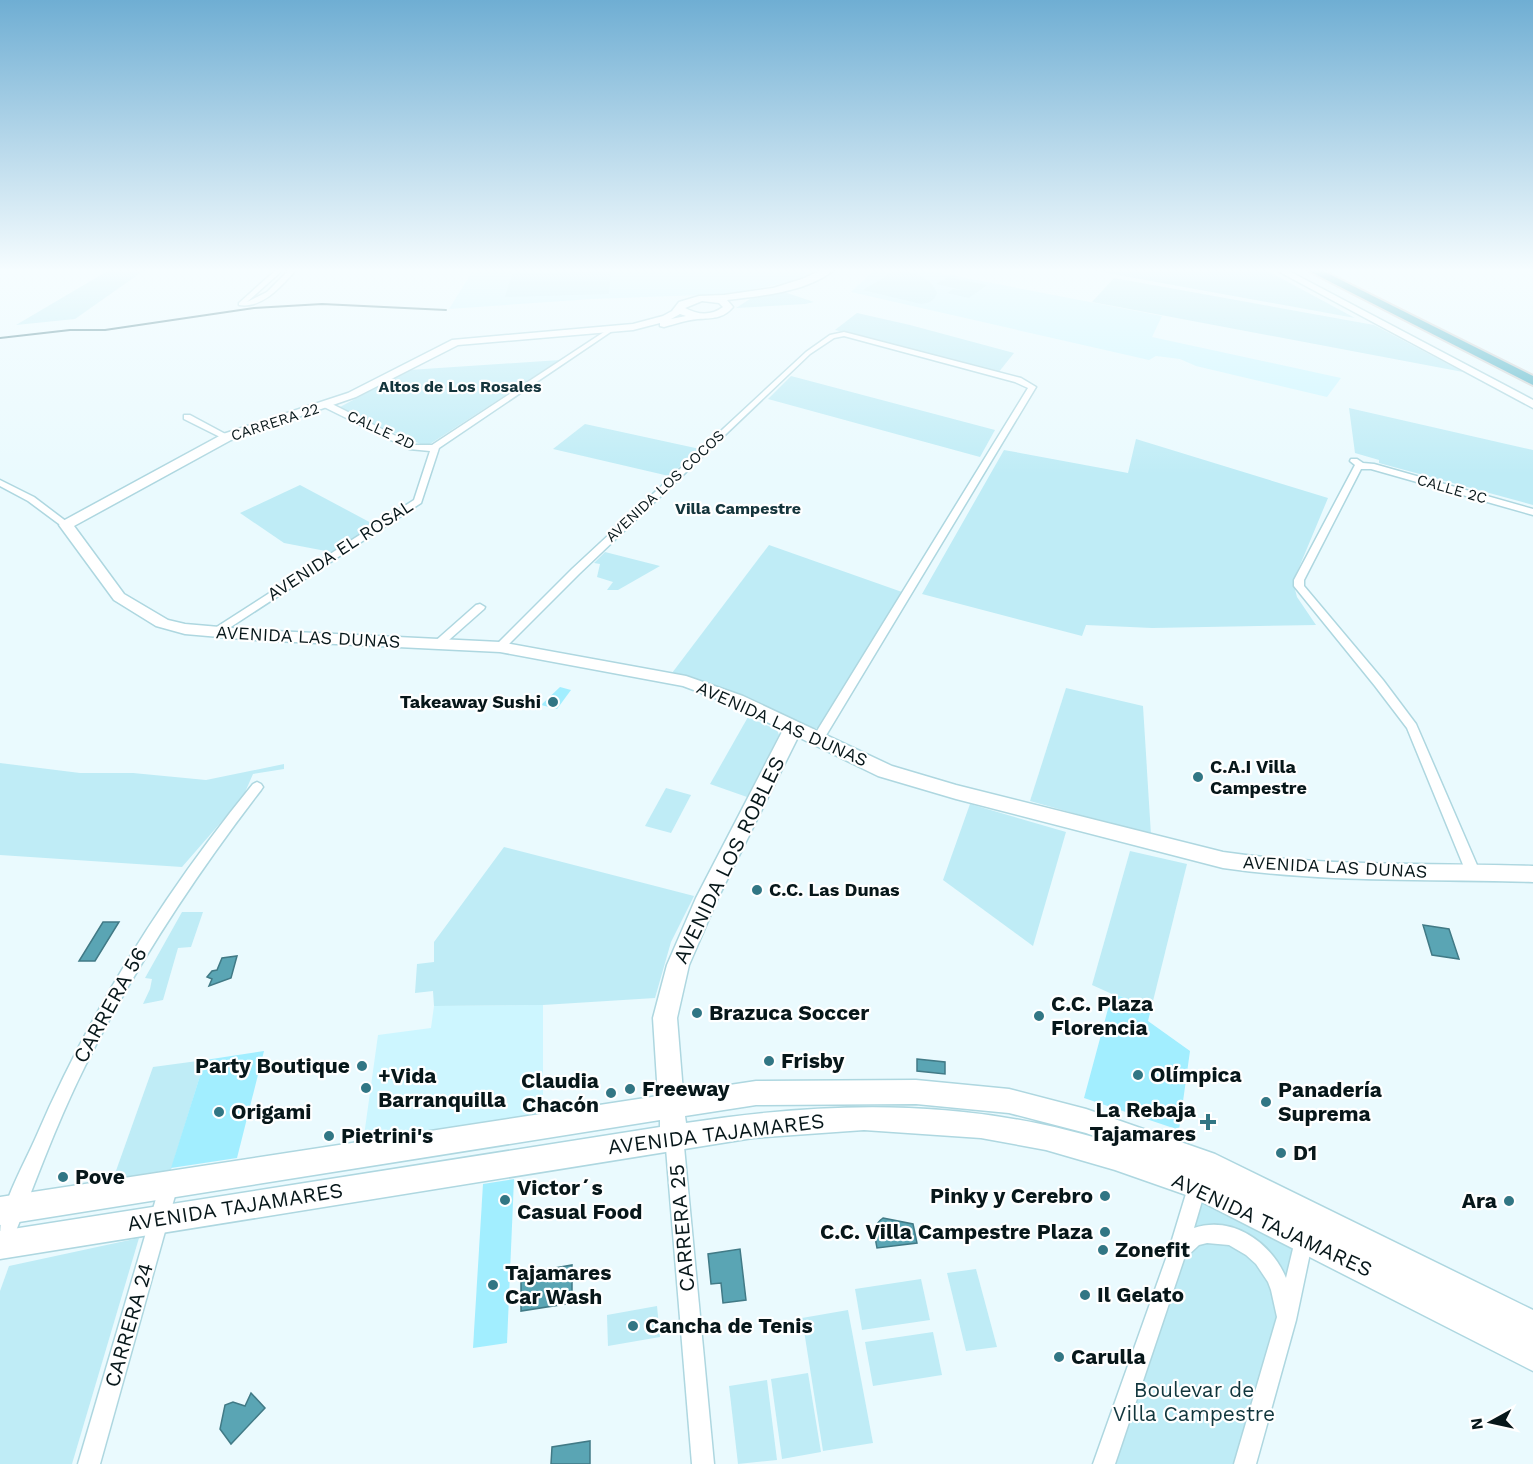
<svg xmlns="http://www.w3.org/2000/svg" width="1533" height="1464" viewBox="0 0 1533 1464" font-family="'Work Sans',sans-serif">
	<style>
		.built { fill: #cdf6ff }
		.green { fill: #bfecf6 }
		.water { fill: #5aa5b4; stroke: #417a86; stroke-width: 1.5 }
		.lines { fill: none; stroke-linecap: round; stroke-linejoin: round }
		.stream { stroke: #417a86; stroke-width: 2 }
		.building { fill: #a2eeff }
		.street-casing { stroke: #aed7e0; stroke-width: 3 }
		.secondary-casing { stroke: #aed7e0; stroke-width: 3 }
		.highway-casing { stroke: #d2d5d6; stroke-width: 4 }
		.street { fill: #fff; fill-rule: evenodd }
		.secondary { fill: #fff; fill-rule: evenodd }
		.highway { fill: #54b4c7; fill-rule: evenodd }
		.poi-dot { fill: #317684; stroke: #fff; stroke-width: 2 }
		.labels { text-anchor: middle; stroke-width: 4.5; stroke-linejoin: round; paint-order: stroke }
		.far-street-label { font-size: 15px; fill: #07171a; stroke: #fff }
		.far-neighbourhood-label { font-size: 16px; font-weight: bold; fill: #14353c; stroke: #fff }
		.street-label { font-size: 18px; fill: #07171a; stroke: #fff }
		.poi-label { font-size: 18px; font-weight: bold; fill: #07171a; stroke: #fff; text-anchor: start }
		.near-street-label { font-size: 21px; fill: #07171a; stroke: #fff }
		.near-poi-label { font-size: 21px; font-weight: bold; fill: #07171a; stroke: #fff; text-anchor: start }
		.near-park-label { font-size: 21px; fill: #11363d; stroke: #fff }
	</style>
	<rect width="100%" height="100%" fill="#eafafe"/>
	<g class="built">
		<polygon points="474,269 821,269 813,275 794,281 729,294 592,299 449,309"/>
		<polygon points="875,269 920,269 1162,316 1152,337 1341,378 1327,397 1196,366 1180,359 1156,356 1149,360 851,292"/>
		<polygon points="543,1005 543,1117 363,1143 378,1035 431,1028 434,1006"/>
	</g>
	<g class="green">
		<polygon points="111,269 146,269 75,319 16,325"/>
		<polygon points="1085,269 1264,269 1355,318"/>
		<path d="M896 270C912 271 931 277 937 293 934 301 929 303 921 304L863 290Z"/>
		<polygon points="611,271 609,294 505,297 512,274"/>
		<polygon points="948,277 987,285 969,298 947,293 953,289 966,291 936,284"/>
		<polygon points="1114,278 1374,325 1463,372 1092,302"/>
		<polygon points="781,291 814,302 805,304 736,308 753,297"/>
		<polygon points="857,313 910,325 1014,353 998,373 835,330"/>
		<polygon points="560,360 430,444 423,445 340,410 340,407 409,370"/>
		<polygon points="791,376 995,430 980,457 768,399"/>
		<polygon points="1349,408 1533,450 1533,505 1379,463 1379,460 1355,453"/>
		<polygon points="585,424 700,449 669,476 553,449"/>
		<polygon points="1136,439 1328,498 1293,582 1297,597 1316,625 1152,628 1086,625 1082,636 922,594 1004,450 1128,473"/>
		<polygon points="300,485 375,525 331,552 284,543 240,513"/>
		<polygon points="769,545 902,592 819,728 811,729 672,673"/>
		<polygon points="605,552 660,566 618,590 607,590 613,582 597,577 600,564 594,563"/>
		<polygon points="1066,688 1143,706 1151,835 1030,801"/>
		<polygon points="748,717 777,730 779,735 747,797 710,784"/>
		<polygon points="0,763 80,773 133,773 206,780 284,764 284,769 253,774 243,797 182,867 0,855"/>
		<polygon points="666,788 691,795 671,833 645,826"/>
		<polygon points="970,804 1066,832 1033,946 943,880"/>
		<polygon points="504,847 694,896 671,942 655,998 543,1005 434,1006 433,991 415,993 417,964 434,962 434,942"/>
		<polygon points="1130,851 1187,864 1152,1005 1112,994 1092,985"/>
		<polygon points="182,912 203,912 191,947 178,948 163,1000 143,1004 150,989 152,979 145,978"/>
		<polygon points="205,1060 170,1173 112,1182 153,1067"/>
		<polygon points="1200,1197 1296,1244 1239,1464 1110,1464"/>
		<polygon points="139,1238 72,1464 0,1464 0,1291 9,1266"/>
		<polygon points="976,1269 997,1347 966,1351 947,1273"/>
		<polygon points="921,1279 930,1320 862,1330 855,1289"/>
		<polygon points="657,1306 660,1337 608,1346 607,1315"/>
		<polygon points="848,1310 873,1443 823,1451 802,1318"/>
		<polygon points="933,1332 942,1375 873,1386 865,1342"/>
		<polygon points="808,1373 821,1452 782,1459 771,1379"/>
		<polygon points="767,1380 777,1460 738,1464 729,1386"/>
	</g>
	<g class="water">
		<polygon points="103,922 119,922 95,961 79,961"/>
		<polygon points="1423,925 1449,929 1459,959 1432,955"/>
		<polygon points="237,956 231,978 209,986 212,979 207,977 212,971 217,970 222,958"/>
		<polygon points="917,1059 945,1062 945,1074 917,1071"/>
		<path d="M883 1218 913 1224 917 1243 877 1248C875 1236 871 1226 883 1218Z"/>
		<polygon points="740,1249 746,1300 723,1303 721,1283 711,1284 708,1254"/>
		<polygon points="572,1265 572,1303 521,1311 521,1274"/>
		<polygon points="251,1393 265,1408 231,1444 220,1429 225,1405 233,1402 245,1406"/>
		<polygon points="590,1441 590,1464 551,1464 552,1447"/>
	</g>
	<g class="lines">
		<polyline class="stream" points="0,338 70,330 105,330 254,308 322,304 446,310"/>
	</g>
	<g class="building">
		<polygon points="560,687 571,690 557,709 541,705"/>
		<polygon points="1112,994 1152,1005 1148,1021 1190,1051 1179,1130 1084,1098"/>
		<polygon points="264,1051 237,1158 171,1168 205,1060"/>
		<polygon points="514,1179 507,1343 473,1348 483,1184"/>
	</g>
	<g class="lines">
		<g class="street-casing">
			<g id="street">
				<path d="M277 269H284L247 302 267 292 290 269H297C282 285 263 309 239 305V303Z"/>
				<polygon points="610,328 615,329 439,448 421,503 220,634 212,634 211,632 212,630 414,500 430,451 409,449 324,407 324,403 330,403 414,445 432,445"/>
				<polygon points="844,332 1021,378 1036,387 822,742 818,743 812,739 1028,388 1015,382 844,336 834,338 810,354 579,574 504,649 496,649 495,647 496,645 572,569 806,352 830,335"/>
				<polygon points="184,415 190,415 231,437 224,439 184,419"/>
				<polygon points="1351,459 1357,459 1363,463 1374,464 1533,509 1533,515 1371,469 1361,469 1304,580 1304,586 1383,680 1416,724 1480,872 1478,876 1473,877 1468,876 1466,872 1407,728 1375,686 1294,586 1294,580 1355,465 1350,461"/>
				<polygon points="0,480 34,497 71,525 69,527 63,527 28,501 0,486"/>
				<polygon points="480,604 485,607 484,609 441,647 433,647 432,645 433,643 476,605"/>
				<path d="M257 782 261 784 263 787 261 790C194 877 135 967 85 1066 55 1126 33 1189 8 1251L0 1253C0 1243 0 1231 1 1221 8 1192 24 1164 36 1137 91 1009 165 892 253 784Z"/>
				<polygon points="674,1128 680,1130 683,1136 714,1464 692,1464 665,1136 668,1130"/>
				<path d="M1198 1175 1204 1178 1207 1184 1194 1228C1232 1215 1271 1242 1286 1278L1297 1232 1304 1230 1311 1232 1313 1239 1296 1320 1256 1464H1234L1277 1317 1271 1290 1268 1282 1256 1264 1246 1255 1229 1245 1207 1243 1199 1245 1184 1259 1115 1464H1093L1168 1253 1189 1184 1192 1178Z"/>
				<polygon points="169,1176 175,1179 178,1185 100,1464 78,1464 160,1185 163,1179"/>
			</g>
		</g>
		<g class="secondary-casing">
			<g id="secondary">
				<path d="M824 269H835C808 292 761 296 727 300L733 307C723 319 712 318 698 319 686 320 675 324 664 327L660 326V323L633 330 458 345 356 397 231 440 74 526 124 594 168 620 185 624 254 630 500 642 686 676 743 696 892 766 956 785 1223 852C1326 867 1429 863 1533 866V882C1429 879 1326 883 1223 868L956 799 878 776 798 737 718 898 689 965 677 1018 683 1092 756 1081 916 1080 1009 1089 1086 1109 1215 1154 1533 1310V1371L1192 1197 1115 1170 1046 1150 981 1138 864 1130 753 1138 0 1259V1231L660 1127V1120L0 1225V1197L658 1096 653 1018 667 965 696 898 783 730 731 704 683 686 500 652 254 640 185 634 156 626 114 600 59 525 61 522 223 434 348 393 452 340 633 324 663 316 672 311 679 302 699 296 724 295 773 288 802 279ZM702 301 719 303 723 307C711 316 698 315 685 308ZM680 314 686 316 671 319ZM916 1104 1009 1113 1086 1133 1119 1145C975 1098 834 1100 686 1123L685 1116 756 1105Z"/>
				<polygon points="1274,269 1285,269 1533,400 1533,408"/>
			</g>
		</g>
		<g class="highway-casing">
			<polygon id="highway" points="1305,269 1319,269 1533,376 1533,385"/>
		</g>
		<use href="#street" class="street"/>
		<use href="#secondary" class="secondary"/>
		<use href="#highway" class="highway"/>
	</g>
	<linearGradient id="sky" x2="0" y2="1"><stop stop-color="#6faed3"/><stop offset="0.57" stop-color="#f6fdff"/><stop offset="1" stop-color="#f6fdff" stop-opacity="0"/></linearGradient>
	<rect width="1533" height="474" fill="url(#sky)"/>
	<g class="poi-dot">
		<circle cx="553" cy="702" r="6"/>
		<circle cx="1198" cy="777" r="6"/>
		<circle cx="757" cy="890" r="6"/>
		<circle cx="697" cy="1013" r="6"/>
		<circle cx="1039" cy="1016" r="6"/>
		<circle cx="769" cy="1061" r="6"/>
		<circle cx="362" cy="1066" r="6"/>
		<circle cx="1138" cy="1075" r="6"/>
		<circle cx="366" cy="1088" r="6"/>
		<circle cx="630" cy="1089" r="6"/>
		<circle cx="611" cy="1093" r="6"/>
		<circle cx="1266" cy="1102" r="6"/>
		<circle cx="219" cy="1112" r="6"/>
		<path d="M1205 1113h6v6h6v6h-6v6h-6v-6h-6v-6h6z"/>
		<circle cx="329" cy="1136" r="6"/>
		<circle cx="1281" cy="1153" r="6"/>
		<circle cx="63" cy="1177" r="6"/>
		<circle cx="1105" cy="1196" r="6"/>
		<circle cx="505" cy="1200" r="6"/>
		<circle cx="1509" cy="1201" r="6"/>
		<circle cx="1105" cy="1232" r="6"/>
		<circle cx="1103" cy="1250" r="6"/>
		<circle cx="493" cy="1285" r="6"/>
		<circle cx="1085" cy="1295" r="6"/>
		<circle cx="633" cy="1326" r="6"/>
		<circle cx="1059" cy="1357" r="6"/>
	</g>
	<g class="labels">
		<g class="far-street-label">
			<text transform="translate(275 422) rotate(-18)" y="5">CARRERA 22</text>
			<text transform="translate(381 430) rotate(25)" y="5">CALLE 2D</text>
			<text transform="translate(665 486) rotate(-43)" y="5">AVENIDA LOS COCOS</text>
			<text transform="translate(1452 489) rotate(16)" y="5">CALLE 2C</text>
		</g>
		<g class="far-neighbourhood-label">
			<text x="460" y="392">Altos de Los Rosales</text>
			<text x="738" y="514">Villa Campestre</text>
		</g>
		<g class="street-label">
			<text transform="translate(340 550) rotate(-33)" y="6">AVENIDA EL ROSAL</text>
			<text transform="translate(308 637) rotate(3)" y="6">AVENIDA LAS DUNAS</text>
			<text transform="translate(782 724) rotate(24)" y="6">AVENIDA LAS DUNAS</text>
			<text transform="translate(1335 867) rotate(3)" y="6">AVENIDA LAS DUNAS</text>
		</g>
		<g class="poi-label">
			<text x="541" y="708" text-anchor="end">Takeaway Sushi</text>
			<text x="1210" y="773">C.A.I Villa<tspan x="1210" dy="21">Campestre</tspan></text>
			<text x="769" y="896">C.C. Las Dunas</text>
		</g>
		<g class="near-street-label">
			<text transform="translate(729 860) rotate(-64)" y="7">AVENIDA LOS ROBLES</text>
			<text transform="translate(110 1005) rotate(-61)" y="7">CARRERA 56</text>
			<text transform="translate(716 1134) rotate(-7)" y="7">AVENIDA TAJAMARES</text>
			<text transform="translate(235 1207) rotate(-9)" y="7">AVENIDA TAJAMARES</text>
			<text transform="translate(1272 1225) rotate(25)" y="7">AVENIDA TAJAMARES</text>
			<text transform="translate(682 1228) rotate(-95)" y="7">CARRERA 25</text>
			<text transform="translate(129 1325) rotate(-74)" y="7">CARRERA 24</text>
		</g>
		<g class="near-poi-label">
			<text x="1051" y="1011">C.C. Plaza<tspan x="1051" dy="24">Florencia</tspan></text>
			<text x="709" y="1020">Brazuca Soccer</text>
			<text x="781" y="1068">Frisby</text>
			<text x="350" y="1073" text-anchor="end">Party Boutique</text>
			<text x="1150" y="1082">Olímpica</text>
			<text x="378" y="1083">+Vida<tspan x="378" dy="24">Barranquilla</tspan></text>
			<text x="599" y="1088" text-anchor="end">Claudia<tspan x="599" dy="24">Chacón</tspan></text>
			<text x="642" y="1096">Freeway</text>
			<text x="1278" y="1097">Panadería<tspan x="1278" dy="24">Suprema</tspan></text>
			<text x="1196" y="1117" text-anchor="end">La Rebaja<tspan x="1196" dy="24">Tajamares</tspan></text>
			<text x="231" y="1119">Origami</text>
			<text x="341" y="1143">Pietrini's</text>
			<text x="1293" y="1160">D1</text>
			<text x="75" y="1184">Pove</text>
			<text x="517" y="1195">Victor´s<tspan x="517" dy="24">Casual Food</tspan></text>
			<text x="1093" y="1203" text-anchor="end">Pinky y Cerebro</text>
			<text x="1497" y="1208" text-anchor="end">Ara</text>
			<text x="1093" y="1239" text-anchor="end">C.C. Villa Campestre Plaza</text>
			<text x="1115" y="1257">Zonefit</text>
			<text x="505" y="1280">Tajamares<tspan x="505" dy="24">Car Wash</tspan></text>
			<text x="1097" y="1302">Il Gelato</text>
			<text x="645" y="1333">Cancha de Tenis</text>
			<text x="1071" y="1364">Carulla</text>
		</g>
		<g class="near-park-label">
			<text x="1194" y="1397">Boulevar de<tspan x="1194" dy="24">Villa Campestre</tspan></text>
		</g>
	</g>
	<g transform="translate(1491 1422) rotate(262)" stroke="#ffffff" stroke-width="4.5" paint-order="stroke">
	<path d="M0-4.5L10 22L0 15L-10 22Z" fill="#07171a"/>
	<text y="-9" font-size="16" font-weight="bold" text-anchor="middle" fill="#07171a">N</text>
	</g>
</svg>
